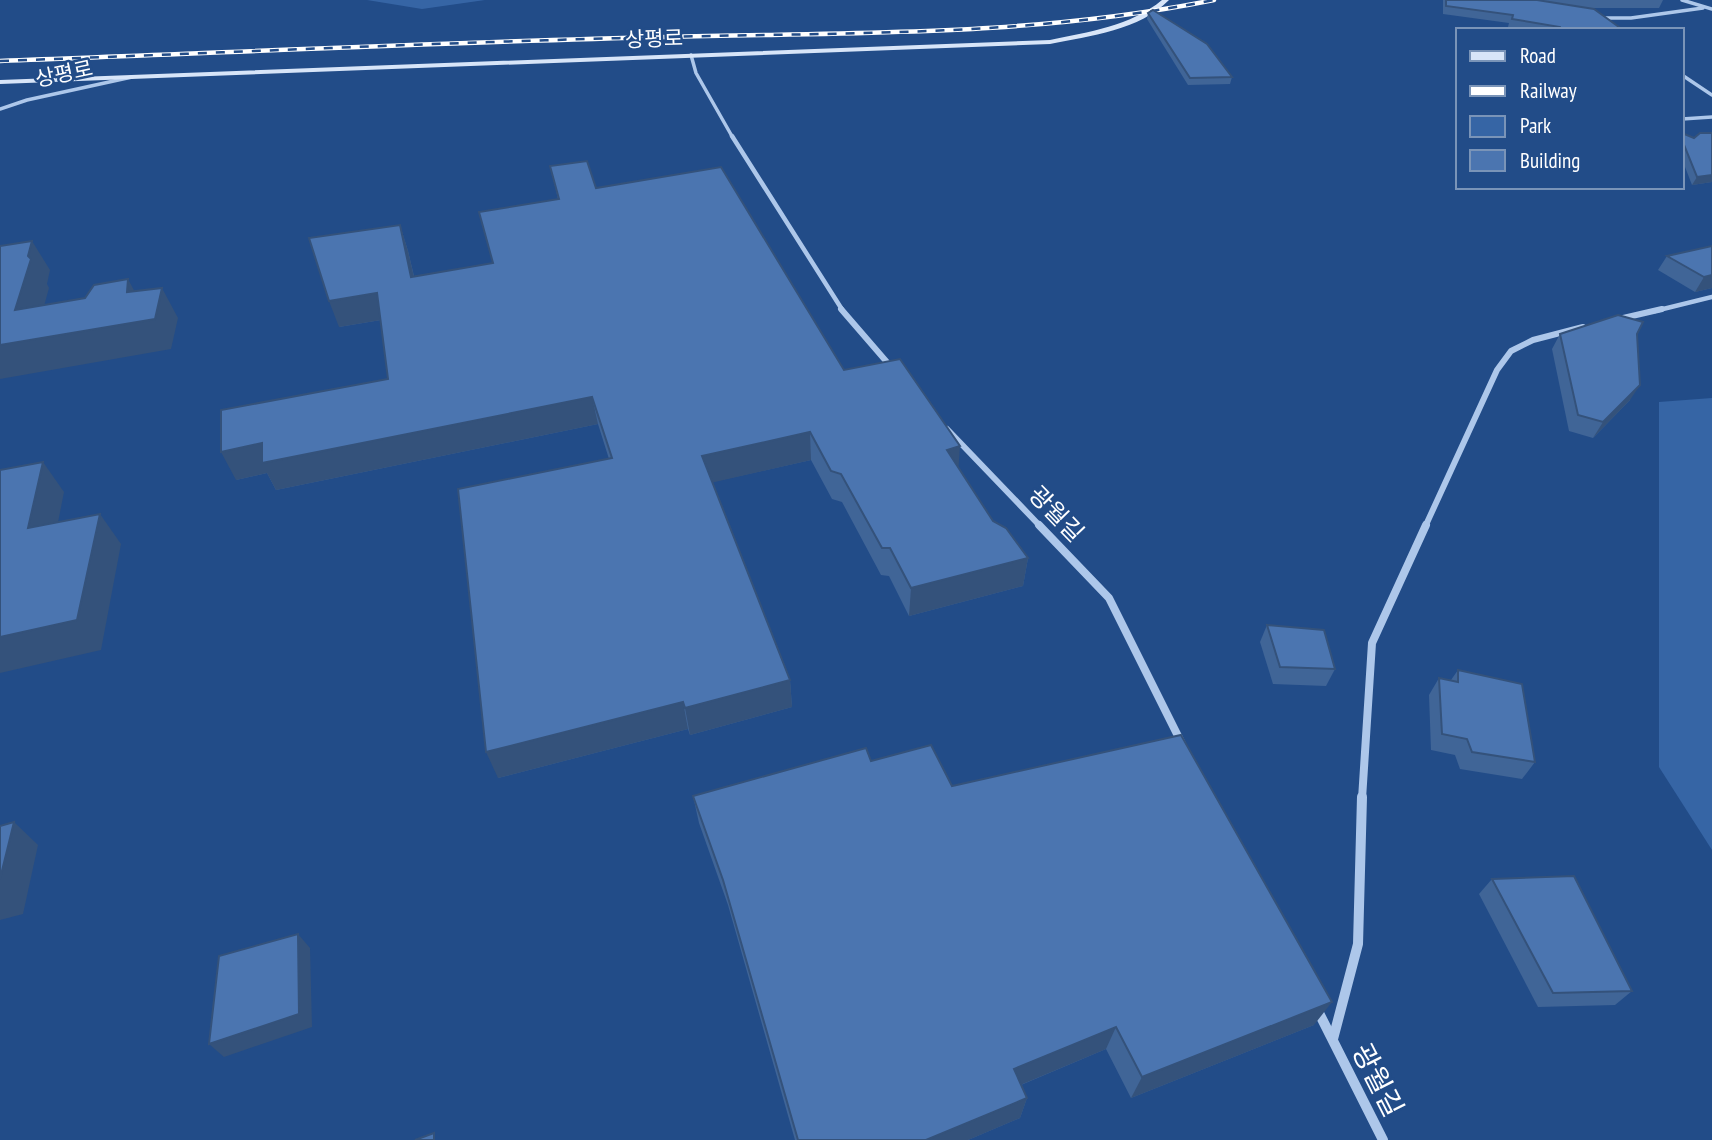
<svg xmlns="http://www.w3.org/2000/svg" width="1712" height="1140" viewBox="0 0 1712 1140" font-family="'PT Sans Narrow','Noto Sans KR',sans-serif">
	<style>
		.green { fill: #3665a5 }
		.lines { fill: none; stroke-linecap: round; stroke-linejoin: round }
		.minor-far4 { stroke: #adc7ea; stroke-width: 3.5 }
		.minor-far3 { stroke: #adc7ea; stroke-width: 4.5 }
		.minor-far2 { stroke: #adc7ea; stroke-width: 6 }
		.minor-far1 { stroke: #adc7ea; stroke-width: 8 }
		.minor { stroke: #adc7ea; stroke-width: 10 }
		.secondary { fill: #d8e5f8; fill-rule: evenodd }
		.rail-casing { stroke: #fff; stroke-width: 4.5 }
		.rail { stroke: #224c88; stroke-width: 2.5; stroke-dasharray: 9; stroke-linecap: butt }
		.wall { fill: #406597 }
		.shaded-wall { fill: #34527b }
		.building { fill: #4b75b0; stroke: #34527b; stroke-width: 2 }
		.labels { text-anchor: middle; stroke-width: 5; stroke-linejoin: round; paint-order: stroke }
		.far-street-label { font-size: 21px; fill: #fff; stroke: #224c88 }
		.street-label { font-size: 24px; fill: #fff; stroke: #224c88 }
		.near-street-label { font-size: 28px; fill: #fff; stroke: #224c88 }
	</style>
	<rect width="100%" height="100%" fill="#224c88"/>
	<g class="green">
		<polygon points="367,0 485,0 422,9"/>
		<polygon points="1712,398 1712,850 1659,767 1659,402"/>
	</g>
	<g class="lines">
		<g class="minor-far4">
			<polyline points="1682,0 1712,9"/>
			<polyline points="1600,18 1631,18 1703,8"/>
			<polyline points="691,55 696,73 733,138"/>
			<polyline points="1682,75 1712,95"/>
			<polyline points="0,109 27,100 132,77"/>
			<polyline points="1682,119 1712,117"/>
		</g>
		<g class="minor-far3">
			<polyline points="732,136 843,311"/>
			<polyline points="1655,311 1712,297"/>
		</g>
		<g class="minor-far2">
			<polyline points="841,309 892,368"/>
			<polyline points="1619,319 1662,309"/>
			<polyline points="947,429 1041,527"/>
			<polyline points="1425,527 1497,370 1511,351 1533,340 1583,327"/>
		</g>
		<g class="minor-far1">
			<polyline points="1039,525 1109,598 1182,744"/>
			<polyline points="1362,799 1372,643 1426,525"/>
		</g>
		<g class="minor">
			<polyline points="1318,1011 1383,1140"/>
			<polyline points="1333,1039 1358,944 1362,797"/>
		</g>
		<path class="secondary" d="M1162 0H1169C1140 30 1090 36 1050 44L0 84V80L1050 40C1088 32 1131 26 1162 0Z"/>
		<g class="rail-casing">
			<path id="rail" d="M0 61C222 53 444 42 666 37 853 32 1029 37 1214 0"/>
		</g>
		<use href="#rail" class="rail"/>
	</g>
	<g class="wall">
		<polygon points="1443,0 1663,0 1659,8 1588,8 1623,30 1525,30 1508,27 1509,23 1443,14"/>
		<polygon points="1148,13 1232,77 1230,84 1188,85 1147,19"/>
		<polygon points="1682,133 1694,138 1712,182 1692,185 1682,159"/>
		<polygon points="550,166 596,188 844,370 958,467 993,521 1028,558 1023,586 909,616 889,576 881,575 842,502 832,499 811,460 712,482 790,680 792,707 690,735 688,729 498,778 609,459 598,424 276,490 267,473 236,480 388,379 381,320 339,327 400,225 408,251 414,276 493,263 558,199"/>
		<polygon points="1712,246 1712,288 1695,292 1658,270 1667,256"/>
		<polygon points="1560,334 1637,334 1630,400 1593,438 1569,431 1552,349"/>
		<polygon points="1267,625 1335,669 1326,686 1273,684 1260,642"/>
		<polygon points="1458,670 1535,762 1522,779 1460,769 1455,755 1431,750 1429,695 1439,678 1451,680"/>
		<polygon points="871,761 952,786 1314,1025 1131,1098 1106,1049 1021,1085 1027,1098 1020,1118 968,1140 795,1140 728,905 699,823 693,796"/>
		<polygon points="1492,879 1632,991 1615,1005 1538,1007 1479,894"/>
	</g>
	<g class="shaded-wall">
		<polygon points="1712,175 1712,182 1692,185 1697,177"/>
		<polygon points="400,225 408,251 420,303 411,277"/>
		<polygon points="32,241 50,270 47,284 49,288 35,339 127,292 128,279 144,309 162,288 178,318 171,349 0,379 0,345 15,310"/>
		<polygon points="1712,275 1712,288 1695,292 1704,277"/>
		<polygon points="377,293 387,319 339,327 329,301"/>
		<polygon points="1640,385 1630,400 1593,438 1603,422"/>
		<polygon points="592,397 598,424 276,490 267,473 236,480 221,452 262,443"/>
		<polygon points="810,432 811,460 706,484 702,456"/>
		<polygon points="960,446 958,474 947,450"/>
		<polygon points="43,462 64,492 51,558 28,528"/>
		<polygon points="100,514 121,544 101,650 0,673 0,637"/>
		<polygon points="1028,558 1023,586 909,616 911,588"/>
		<polygon points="790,680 792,707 690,735 685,708"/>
		<polygon points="683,702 688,729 498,778 486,752"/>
		<polygon points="14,822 38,845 23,914 0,920 0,879"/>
		<polygon points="298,934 310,948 312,1027 224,1057 209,1044"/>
		<polygon points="1332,1002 1314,1025 1131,1098 1142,1077"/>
		<polygon points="1116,1027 1106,1049 1008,1090 1014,1069"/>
		<polygon points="1027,1098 1020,1118 968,1140 926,1140"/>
	</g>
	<g class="building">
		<polygon points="1446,0 1537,0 1594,9 1623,30 1560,30 1560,27 1512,19 1513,15 1446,6"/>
		<polygon points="1153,10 1207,44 1232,77 1190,78 1148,13"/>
		<polygon points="1682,133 1694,138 1700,133 1712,133 1712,175 1697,177 1682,140"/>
		<polygon points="587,161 596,188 721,167 844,370 900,359 960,446 947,450 993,521 1006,528 1028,558 911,588 890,548 882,548 841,474 831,471 810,432 702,456 790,680 685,708 683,702 486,752 458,489 612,458 592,397 262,463 262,443 221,452 221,410 388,379 377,293 329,301 309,238 400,225 411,277 493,263 479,212 559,199 550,166"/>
		<polygon points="32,241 28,256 31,259 15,310 85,298 94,285 128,279 127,292 162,288 155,319 0,345 0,246"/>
		<polygon points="1712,246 1712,275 1704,277 1667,256"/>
		<polygon points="1618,315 1643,322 1637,334 1640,385 1603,422 1578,415 1560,334"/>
		<polygon points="43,462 28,528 100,514 77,620 0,637 0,470"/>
		<polygon points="1267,625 1324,630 1335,669 1280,667"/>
		<polygon points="1458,670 1522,684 1535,762 1472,752 1467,739 1442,734 1439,678 1458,682"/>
		<polygon points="1181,735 1332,1002 1142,1077 1116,1027 1014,1069 1027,1098 926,1140 798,1140 723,880 693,796 866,748 871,761 931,745 952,786"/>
		<polygon points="14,822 0,879 0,826"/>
		<polygon points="1574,876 1632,991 1553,993 1492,879"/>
		<polygon points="298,934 299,1014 209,1044 219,956"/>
		<polygon points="434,1133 434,1140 415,1140"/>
	</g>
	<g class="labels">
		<g class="far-street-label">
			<text transform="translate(654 39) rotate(-2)" y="7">상평로</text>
			<text transform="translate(64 74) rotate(-12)" y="7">상평로</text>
		</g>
		<g class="street-label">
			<text transform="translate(1056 514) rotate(46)" y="8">광월길</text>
		</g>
		<g class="near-street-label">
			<text transform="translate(1378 1080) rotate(63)" y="10">광월길</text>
		</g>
	</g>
	<rect x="1456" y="28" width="228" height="161" fill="#224c88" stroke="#7a94b8" stroke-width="2"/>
	<rect x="1470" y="51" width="35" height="10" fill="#d8e5f8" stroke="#7a94b8" stroke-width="2"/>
	<text x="1520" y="63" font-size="21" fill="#ffffff">Road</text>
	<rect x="1470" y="86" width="35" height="10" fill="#ffffff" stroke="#7a94b8" stroke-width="2"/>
	<text x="1520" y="98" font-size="21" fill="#ffffff">Railway</text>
	<rect x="1470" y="116" width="35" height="21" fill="#3665a5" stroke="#7a94b8" stroke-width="2"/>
	<text x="1520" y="133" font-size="21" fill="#ffffff">Park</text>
	<rect x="1470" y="150" width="35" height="21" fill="#4b75b0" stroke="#7a94b8" stroke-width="2"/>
	<text x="1520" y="168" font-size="21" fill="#ffffff">Building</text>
</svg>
